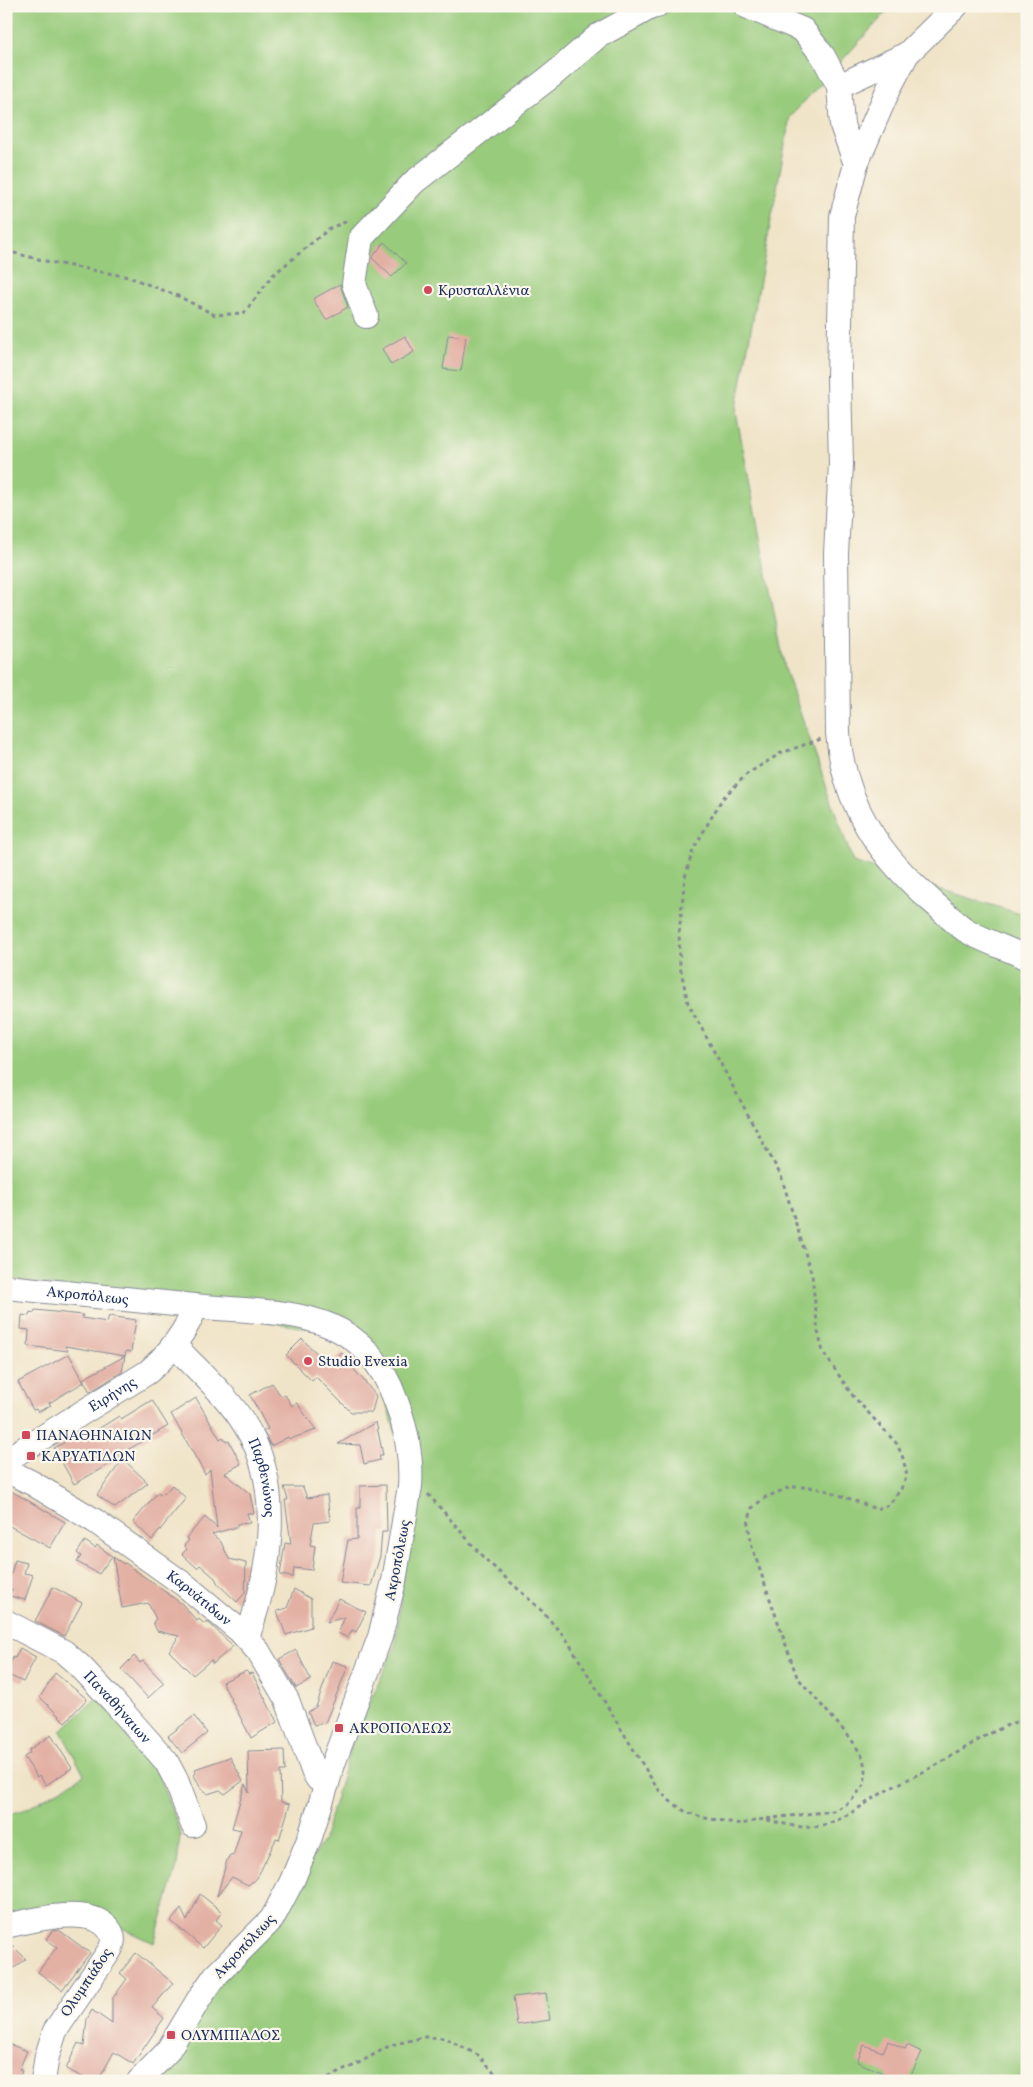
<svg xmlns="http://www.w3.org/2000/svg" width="1033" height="2087" viewBox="0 0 1033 2087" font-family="Vollkorn,serif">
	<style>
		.green { fill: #98cb7c; stroke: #5a7d6d }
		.building { fill: #e3b0a4 }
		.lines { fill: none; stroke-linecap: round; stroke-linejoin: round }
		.minor-casing { stroke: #868a93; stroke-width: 26 }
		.path { stroke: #868a93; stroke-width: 3; stroke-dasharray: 4 4; stroke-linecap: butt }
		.minor { stroke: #fff; stroke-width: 24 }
		.poi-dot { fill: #d1495b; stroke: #fbf7ec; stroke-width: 2 }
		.labels { text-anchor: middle; stroke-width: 4.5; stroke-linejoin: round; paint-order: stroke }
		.poi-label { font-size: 15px; fill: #1b2f5e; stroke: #fbf7ec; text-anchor: start }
		.street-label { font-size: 15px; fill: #1b2f5e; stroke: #fbf7ec }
	</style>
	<rect width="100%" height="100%" fill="#fbf7ec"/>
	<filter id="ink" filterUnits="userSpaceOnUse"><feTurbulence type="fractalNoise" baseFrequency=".02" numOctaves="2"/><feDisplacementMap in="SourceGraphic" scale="10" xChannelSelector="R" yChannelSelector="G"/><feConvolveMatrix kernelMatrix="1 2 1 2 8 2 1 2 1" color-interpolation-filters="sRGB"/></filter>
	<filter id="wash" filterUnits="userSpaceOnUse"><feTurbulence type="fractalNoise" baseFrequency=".0096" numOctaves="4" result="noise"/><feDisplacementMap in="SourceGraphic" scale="20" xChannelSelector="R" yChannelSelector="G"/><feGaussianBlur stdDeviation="1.12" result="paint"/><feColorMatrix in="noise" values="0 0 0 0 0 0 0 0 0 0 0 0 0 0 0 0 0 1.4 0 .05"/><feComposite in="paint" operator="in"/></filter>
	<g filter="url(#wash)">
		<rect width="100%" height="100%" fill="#f0e4c8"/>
		<g class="green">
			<polygon points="6,6 892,6 790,117 736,412 785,669 853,862 1027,916 1027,2081 153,2081 211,1996 308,1865 323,1841 354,1736 395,1647 405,1561 418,1504 366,1338 6,1278"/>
			<polygon points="98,1697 151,1756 177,1823 180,1836 177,1867 154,1943 90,1913 6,1921 6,1815 27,1809 84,1775 61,1731"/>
		</g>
		<g id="blocks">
			<g class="building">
				<polygon points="384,242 406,263 392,277 372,258"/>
				<polygon points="340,284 348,307 326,320 313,299"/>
				<polygon points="448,335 466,337 461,371 443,369"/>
				<polygon points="405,336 414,352 391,365 382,349"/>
				<polygon points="35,1310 83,1315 82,1318 107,1322 109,1316 136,1320 131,1352 126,1351 125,1356 65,1346 68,1351 28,1346 29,1330 21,1329 22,1315 29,1316 30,1312 34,1313"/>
				<polygon points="302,1339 330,1366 342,1353 351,1362 349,1364 366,1383 376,1396 372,1412 351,1412 316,1377 312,1381 286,1355"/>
				<polygon points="69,1354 84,1382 49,1403 51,1405 38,1412 36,1409 33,1410 18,1382"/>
				<polygon points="125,1356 122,1372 90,1392 83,1379"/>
				<polygon points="272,1383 281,1396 285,1395 292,1406 297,1403 316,1430 290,1439 288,1437 271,1446 263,1431 268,1429 250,1395"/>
				<polygon points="196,1398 220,1439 223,1437 226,1442 229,1441 241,1464 225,1473 250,1494 254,1513 247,1513 250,1523 237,1524 237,1527 212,1534 221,1542 229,1559 246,1563 245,1593 237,1602 218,1584 215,1578 200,1565 197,1568 182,1554 187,1549 184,1546 189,1540 186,1538 205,1517 217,1528 210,1469 205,1474 171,1414"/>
				<polygon points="152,1400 168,1426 119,1455 122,1457 74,1484 54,1448 84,1432 87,1436 119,1416 121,1419"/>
				<polygon points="376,1422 383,1455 379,1455 380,1460 364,1464 360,1445 338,1444"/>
				<polygon points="123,1459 148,1483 115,1508 97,1495"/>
				<polygon points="172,1485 186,1498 152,1540 133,1522 158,1492 160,1495 163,1492 164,1494"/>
				<polygon points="386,1485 387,1532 382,1532 380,1556 371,1586 340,1583 348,1540 357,1539 357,1508 360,1508 360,1486"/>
				<polygon points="284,1487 303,1487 307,1498 327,1495 330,1521 314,1523 310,1545 315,1546 312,1570 294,1568 293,1577 280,1575 285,1543 291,1544 285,1500 288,1500"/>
				<polygon points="6,1488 65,1522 50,1548 6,1524"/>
				<polygon points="85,1541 95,1548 97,1545 112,1556 99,1574 77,1562 81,1556 77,1553"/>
				<polygon points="113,1557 124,1564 125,1563 182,1604 197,1621 199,1619 203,1623 209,1623 233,1646 213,1664 211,1660 193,1675 169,1651 179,1636 157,1631 153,1622 156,1619 148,1603 122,1608"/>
				<polygon points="15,1560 27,1563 24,1573 33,1575 25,1600 10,1596 12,1589 7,1588"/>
				<polygon points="53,1587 82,1603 64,1636 35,1621"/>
				<polygon points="294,1589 311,1599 311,1627 286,1635 277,1611 287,1608"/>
				<polygon points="339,1599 366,1612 356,1632 352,1630 348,1638 338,1633 345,1617 327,1622"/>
				<polygon points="20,1648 36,1657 23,1682 6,1674 13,1657 15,1658"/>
				<polygon points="296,1650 311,1680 296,1688 279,1659"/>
				<polygon points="134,1656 140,1663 143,1661 164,1683 148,1698 121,1669"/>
				<polygon points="332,1661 348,1666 325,1723 314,1725 308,1712 316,1707"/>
				<polygon points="246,1671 249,1674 252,1673 277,1722 251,1738 222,1682"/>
				<polygon points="55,1673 87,1699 65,1722 40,1697"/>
				<polygon points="194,1716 207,1733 182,1753 168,1736"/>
				<polygon points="51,1735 72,1768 46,1785 39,1775 37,1777 24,1757 30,1753 29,1750"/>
				<polygon points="284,1750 285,1771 280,1771 281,1802 290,1804 279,1840 276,1839 257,1878 248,1885 232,1877 217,1896 227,1860 230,1855 233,1856 241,1830 232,1828 245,1784 249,1793 248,1751"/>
				<polygon points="230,1757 243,1781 225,1794 220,1790 208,1794 201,1789 194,1775 196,1773 195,1769"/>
				<polygon points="200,1894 222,1912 216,1920 222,1925 203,1948 171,1921 181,1909 187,1921"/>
				<polygon points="59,1930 90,1953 62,1990 38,1972 57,1947 46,1939 52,1931"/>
				<polygon points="6,1939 26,1959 13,1969 6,1962"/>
				<polygon points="136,1953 173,1983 152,2008 164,2018 133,2064 114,2052 99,2079 95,2081 87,2079 66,2069 78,2043 84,2046 87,2019 92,2010 112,2024 112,1999 127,1979 120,1973"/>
				<polygon points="546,1993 550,2020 517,2025 513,1997"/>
				<polygon points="888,2041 905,2049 907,2045 922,2052 908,2081 886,2081 888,2075 857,2062 864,2045 883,2052"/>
				<polygon points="6,2043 27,2051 19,2070 22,2071 18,2081 6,2081"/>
			</g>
		</g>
	</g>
	<g filter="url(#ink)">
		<use href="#blocks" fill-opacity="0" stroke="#868a93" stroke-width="1"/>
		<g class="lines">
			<g class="minor-casing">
				<g id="minor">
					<polyline points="746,6 803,30 823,56 839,86 907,54"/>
					<path d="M956 6 907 54 889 88 856 164 842 216 839 378 841 464 836 553 838 733C844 806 880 857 935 904 944 912 954 922 964 929 983 941 1007 948 1027 958"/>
					<polyline points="839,86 842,125 856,164"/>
					<polyline points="366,316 354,284 361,238 414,182 554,74 598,36 651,7 656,6"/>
					<path id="s1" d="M6 1287C69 1293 132 1300 194 1306 280 1315 361 1303 396 1401 406 1427 412 1459 410 1486L394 1581 380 1637 334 1761 310 1837 292 1881 272 1919 215 1976 199 1999 167 2052 139 2081"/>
					<path id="s2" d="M175 1346C198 1371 227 1395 245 1425 285 1488 270 1572 247 1638"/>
					<path id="s3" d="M6 1460 148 1372C170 1353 185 1333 196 1306"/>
					<path id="s4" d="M6 1470 32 1483 95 1521 186 1586 240 1631 258 1651 287 1700 314 1773 318 1779 327 1784"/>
					<path id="s5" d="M6 1622 64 1652 80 1666 114 1702 166 1761 176 1780 193 1825"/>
					<path d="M6 1926C32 1920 89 1905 108 1928 114 1935 114 1942 110 1950L55 2031 47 2056 43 2081"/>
				</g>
			</g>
			<g class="path">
				<polyline points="6,251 50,262 129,277 178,296 215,315 244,313 273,275 330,228 350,220"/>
				<polyline points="428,1494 484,1558 542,1611 567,1640 657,1788 670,1801 686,1812 705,1818 741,1824 764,1819 833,1811 850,1802 864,1785 866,1770 862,1756 851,1739 797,1677 752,1547 748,1524 752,1508 764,1498 790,1487 809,1487 829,1491 876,1509 889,1505 901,1489 907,1476 903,1458 897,1444 853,1396 823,1352 818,1332 812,1275 781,1176 688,1003 680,966 679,934 685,877 693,850 722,799 747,774 781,753 821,739"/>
				<path d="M767 1820C782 1823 797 1828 812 1827 843 1823 859 1806 884 1792 902 1781 923 1773 942 1762 970 1745 995 1728 1027 1718"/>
				<polyline points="321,2081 357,2064 391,2045 425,2037 445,2038 478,2055 501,2081"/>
			</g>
			<use href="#minor" class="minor"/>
		</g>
	</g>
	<g class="poi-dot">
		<circle cx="428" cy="290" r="5"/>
		<circle cx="308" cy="1361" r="5"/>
		<rect x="21" y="1430" width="10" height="10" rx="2.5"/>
		<rect x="26" y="1451" width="10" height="10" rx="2.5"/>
		<rect x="334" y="1723" width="10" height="10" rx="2.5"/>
		<rect x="166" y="2030" width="10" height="10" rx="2.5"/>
	</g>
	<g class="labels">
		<g class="poi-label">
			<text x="438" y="295">Κρυσταλλένια</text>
			<text x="318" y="1366">Studio Evexia</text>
			<text x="36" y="1440">ΠΑΝΑΘΗΝΑΙΩΝ</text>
			<text x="41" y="1461">ΚΑΡΥΑΤΙΔΩΝ</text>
			<text x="349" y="1733">ΑΚΡΟΠΟΛΕΩΣ</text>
			<text x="181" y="2040">ΟΛΥΜΠΙΑΔΟΣ</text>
		</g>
		<g class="street-label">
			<text dy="5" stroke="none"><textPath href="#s1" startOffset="82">Ακροπόλεως</textPath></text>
			<text dy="5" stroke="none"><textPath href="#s3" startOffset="125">Ειρήνης</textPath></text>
			<text dy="5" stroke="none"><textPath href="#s2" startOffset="162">Παρθενώνος</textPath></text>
			<text transform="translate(397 1560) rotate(-79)" y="5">Ακροπόλεως</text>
			<text dy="5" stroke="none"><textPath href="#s4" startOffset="232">Καρυάτιδων</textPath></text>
			<text dy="5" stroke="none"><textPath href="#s5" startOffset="142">Παναθήναιων</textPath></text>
			<text transform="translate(244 1946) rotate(-47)" y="5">Ακροπόλεως</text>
			<text transform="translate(86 1982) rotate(-56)" y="5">Ολυμπιάδος</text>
		</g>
	</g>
	<rect width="1033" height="2087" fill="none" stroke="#fbf7ec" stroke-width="25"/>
</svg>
